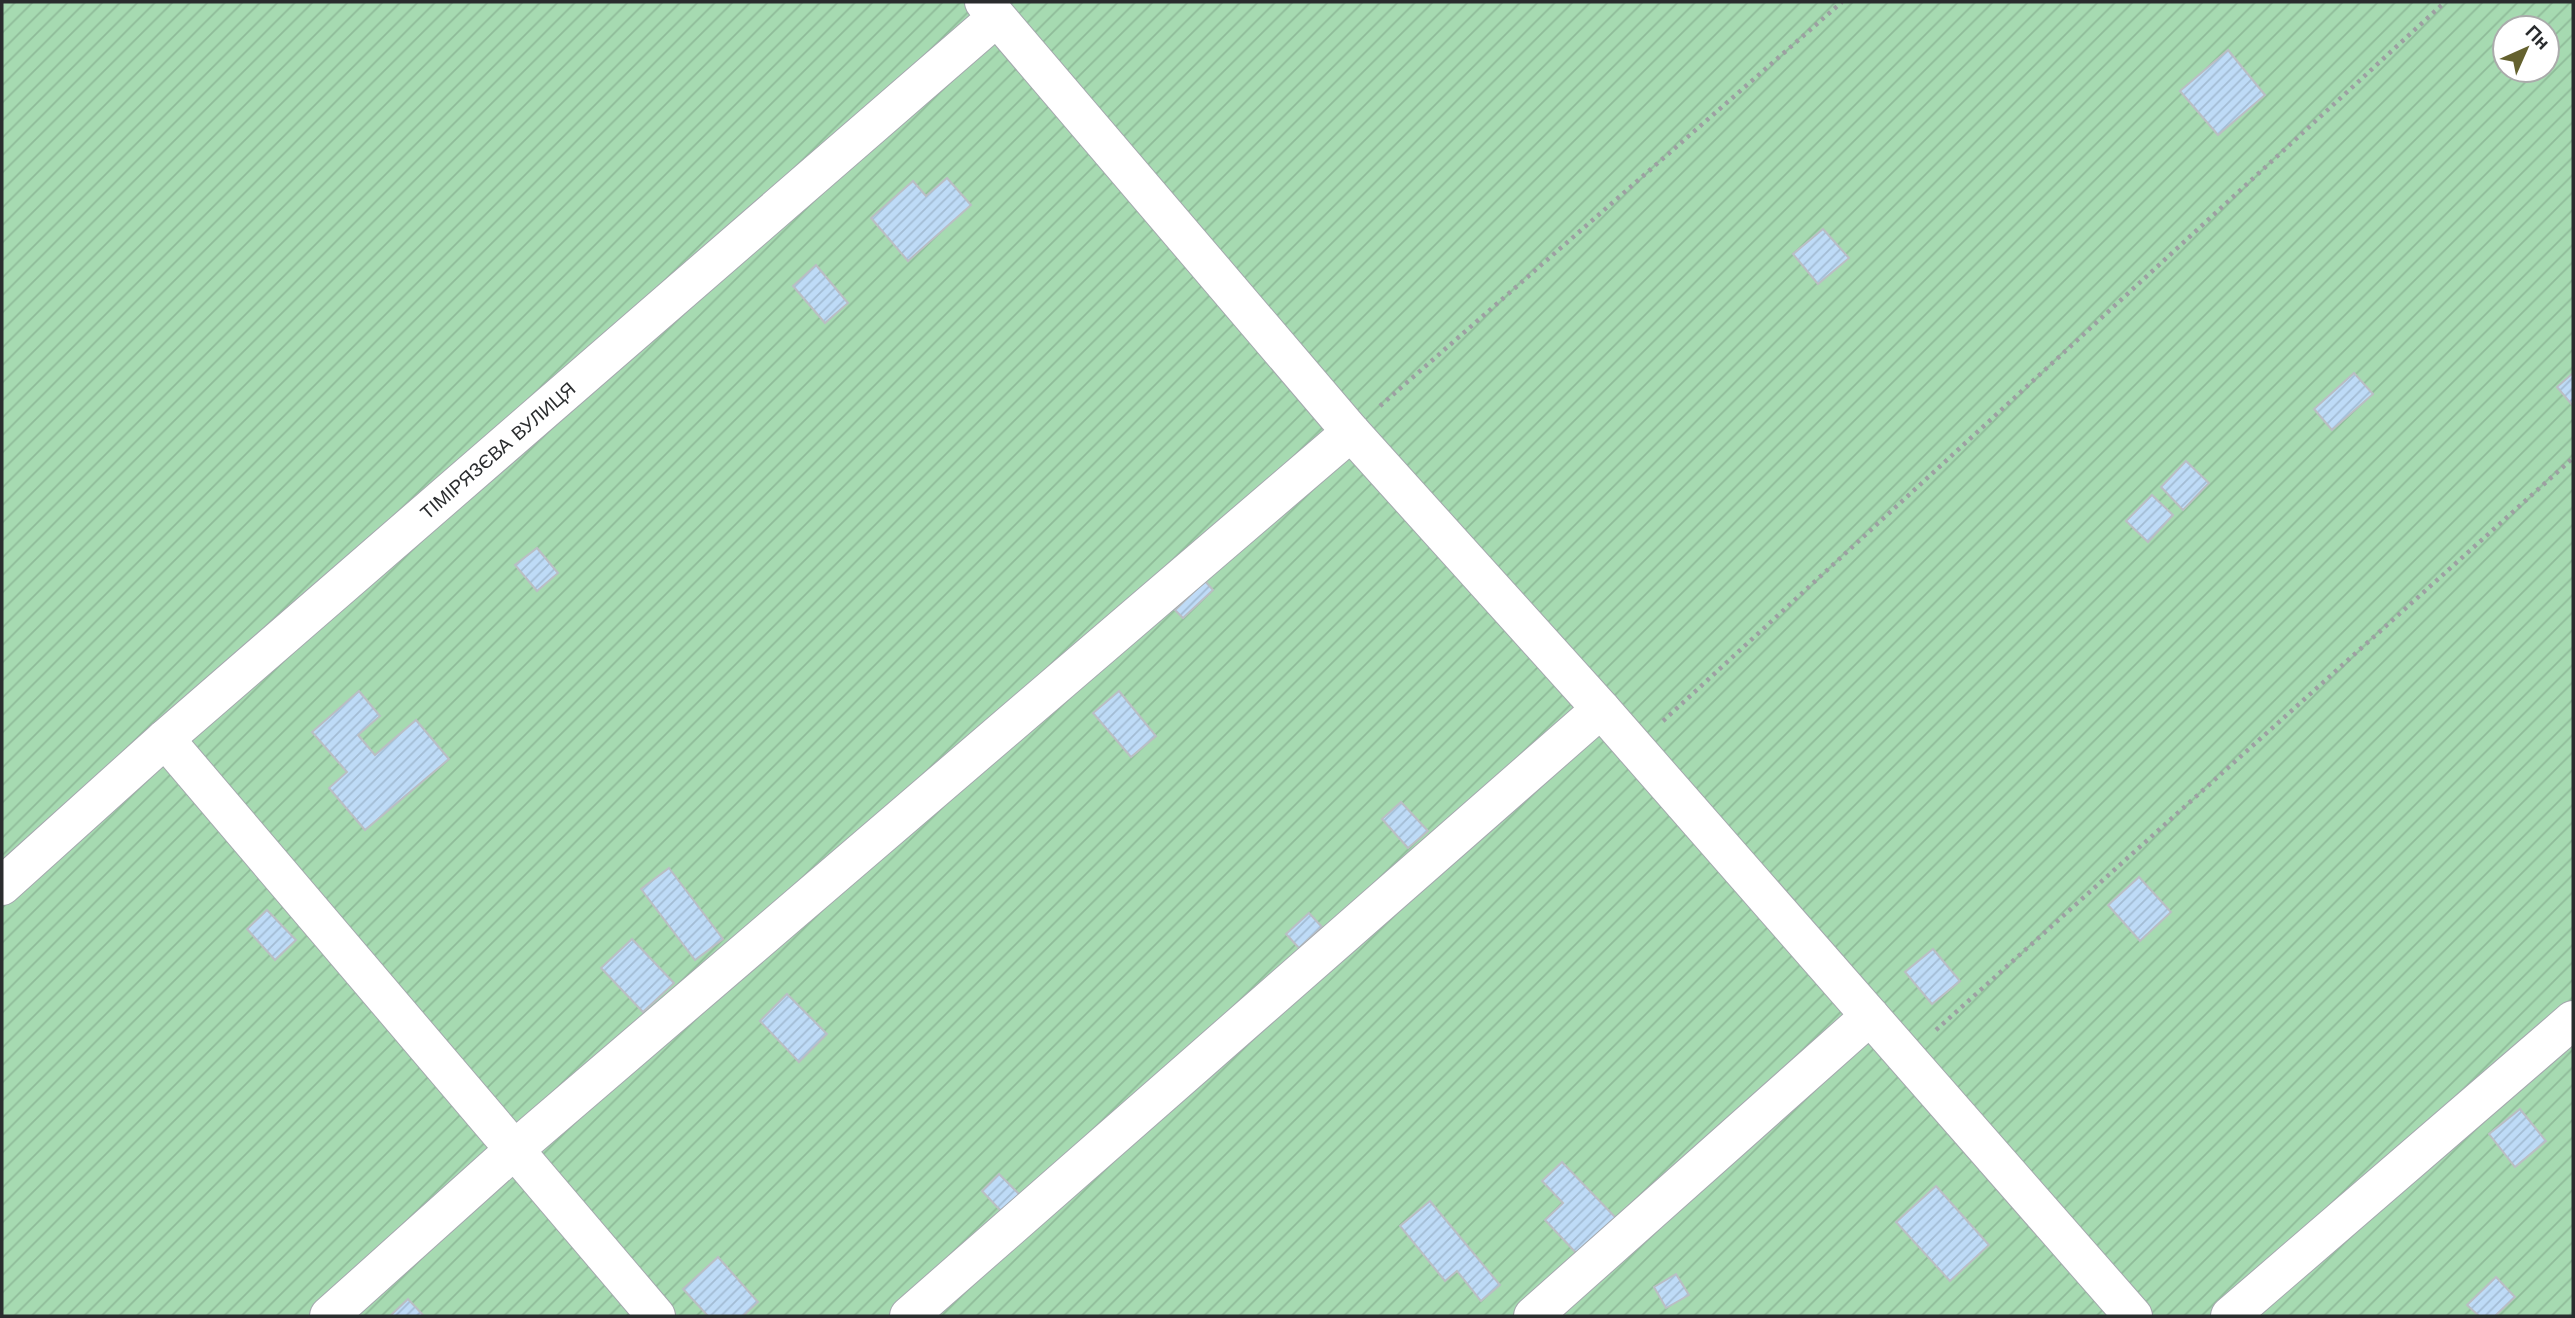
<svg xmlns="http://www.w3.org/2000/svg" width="2575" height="1318" viewBox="0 0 2575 1318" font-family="'Work Sans',sans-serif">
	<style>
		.garden { fill: url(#garden-furrows); fill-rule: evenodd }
		.building { fill: url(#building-hatch); stroke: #babec3; stroke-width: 2 }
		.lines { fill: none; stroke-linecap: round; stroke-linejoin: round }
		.minor-casing { stroke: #a4a8ad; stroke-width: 40 }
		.path { stroke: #9da0a2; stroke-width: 4.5; stroke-dasharray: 3.5 5; stroke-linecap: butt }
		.minor { stroke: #fff; stroke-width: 38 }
		.labels { text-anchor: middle; stroke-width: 6; stroke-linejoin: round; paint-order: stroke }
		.street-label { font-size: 19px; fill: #2a2c2e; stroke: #fff }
	</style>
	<defs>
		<pattern id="garden-furrows" width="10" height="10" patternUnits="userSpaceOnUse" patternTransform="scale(1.75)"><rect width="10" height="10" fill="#a6dab1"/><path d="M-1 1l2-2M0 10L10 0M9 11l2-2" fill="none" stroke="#8fbb99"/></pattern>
		<pattern id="building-hatch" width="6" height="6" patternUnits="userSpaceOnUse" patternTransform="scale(1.75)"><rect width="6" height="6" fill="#bedbf7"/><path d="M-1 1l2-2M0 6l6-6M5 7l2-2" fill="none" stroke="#a3bcd4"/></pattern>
	</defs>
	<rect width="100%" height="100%" fill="#f7fbfe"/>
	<path class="garden" d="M2 2H2573V1316H2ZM2505 28H2547V70H2505Z"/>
	<g class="building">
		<polygon points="2228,50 2265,95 2218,135 2180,91"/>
		<polygon points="947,178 971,205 908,261 871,218 913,181 926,196"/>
		<polygon points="1823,229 1849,258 1818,284 1793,254"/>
		<polygon points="816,265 848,303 825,323 793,286"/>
		<polygon points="2354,373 2373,394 2332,430 2314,409"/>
		<polygon points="2573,373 2573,406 2557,387"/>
		<polygon points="2186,461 2209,483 2183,510 2161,487"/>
		<polygon points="2152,495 2173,515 2148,542 2126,521"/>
		<polygon points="537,548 558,573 537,591 515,565"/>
		<polygon points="1205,581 1213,590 1183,618 1175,610"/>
		<polygon points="359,691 380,716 358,735 375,755 416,720 449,759 365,830 329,788 347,772 312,732"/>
		<polygon points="1119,691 1156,736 1131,757 1093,713"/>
		<polygon points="1401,802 1428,831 1408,848 1382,819"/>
		<polygon points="669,868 723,939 695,960 641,889"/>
		<polygon points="2139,877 2171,912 2140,941 2108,905"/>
		<polygon points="267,910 296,940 275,960 247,929"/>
		<polygon points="1309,913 1322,927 1299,948 1286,934"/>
		<polygon points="632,939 674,983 643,1012 601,968"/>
		<polygon points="1933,949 1960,981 1932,1004 1905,972"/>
		<polygon points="787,994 827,1034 799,1062 760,1021"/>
		<polygon points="2520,1109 2546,1141 2515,1167 2489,1134"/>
		<polygon points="1562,1162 1616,1218 1578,1255 1545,1220 1563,1203 1542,1181"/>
		<polygon points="999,1174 1020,1195 1002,1212 982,1191"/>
		<polygon points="1936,1186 1989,1245 1950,1281 1896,1222"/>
		<polygon points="1430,1201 1500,1285 1481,1301 1457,1271 1445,1281 1400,1226"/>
		<polygon points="718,1257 758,1302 743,1316 708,1316 683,1289"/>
		<polygon points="1676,1274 1689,1295 1666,1308 1654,1287"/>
		<polygon points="2496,1277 2515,1297 2495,1316 2479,1316 2467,1305"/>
		<polygon points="408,1299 424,1316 390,1316"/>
	</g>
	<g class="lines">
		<g class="minor-casing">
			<g id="minor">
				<polyline points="984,2 1351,432 1601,709 2133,1316"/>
				<polyline points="165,739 656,1316"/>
				<path id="s1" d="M2 886 165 739 996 18"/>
				<polyline points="329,1316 514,1150 1351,432"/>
				<polyline points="909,1316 1601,709"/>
				<polyline points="1533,1316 1870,1016"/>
				<polyline points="2230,1316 2573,1020"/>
			</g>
		</g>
		<g class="path">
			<polyline points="1380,406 1842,2"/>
			<polyline points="1663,721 2445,2"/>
			<polyline points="1936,1030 2573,458"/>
		</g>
		<use href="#minor" class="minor"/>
	</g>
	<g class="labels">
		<g class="street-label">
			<text dy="7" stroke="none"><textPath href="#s1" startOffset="660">ТІМІРЯЗЄВА ВУЛИЦЯ</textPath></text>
		</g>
	</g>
	<rect width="2575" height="1318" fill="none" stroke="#2a2c2e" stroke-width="7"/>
	<g transform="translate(2526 49) rotate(45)"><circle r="33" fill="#ffffff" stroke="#aaabab" stroke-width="2"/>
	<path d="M0-5L12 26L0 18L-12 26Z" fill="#64612e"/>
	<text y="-10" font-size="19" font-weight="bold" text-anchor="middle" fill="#2a2c2e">Пн</text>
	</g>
</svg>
